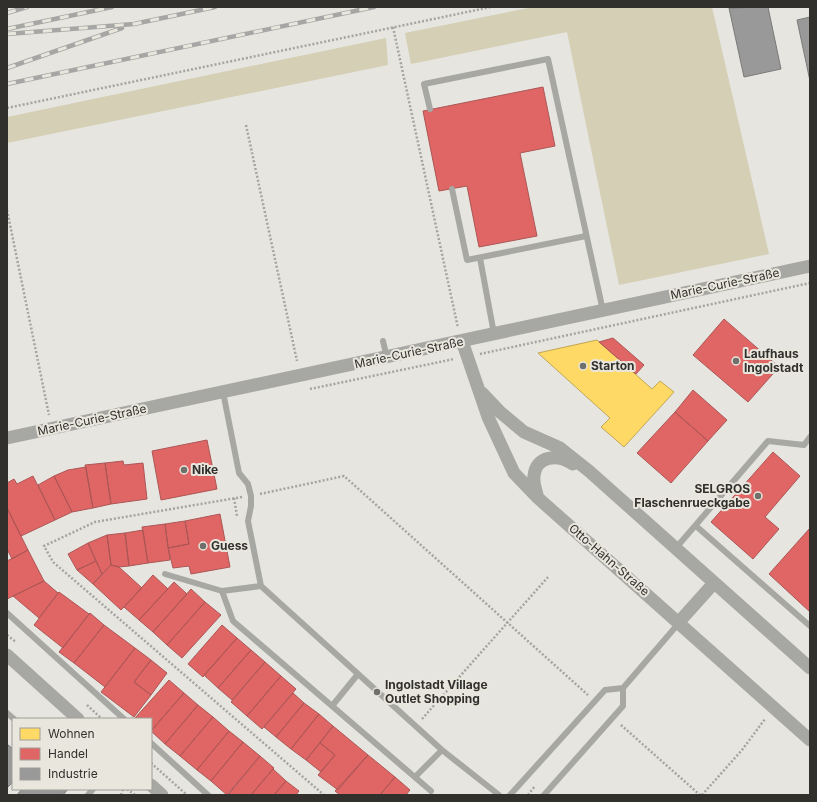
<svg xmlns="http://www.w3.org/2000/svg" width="817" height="802" font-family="Inter,sans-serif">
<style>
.green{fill:#d4cfb5}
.homes{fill:#ffd966;stroke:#c1a655}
.shops{fill:#e06666;stroke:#ac5655}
.industry{fill:#999;stroke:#7a7a79}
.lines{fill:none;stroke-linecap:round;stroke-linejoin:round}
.path{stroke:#a5a4a2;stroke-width:2.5;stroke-dasharray:2 2;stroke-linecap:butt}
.service{stroke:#a7a7a4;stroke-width:6}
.minor{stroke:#a7a7a4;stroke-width:13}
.rail-casing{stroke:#a6a6a4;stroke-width:4.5}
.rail{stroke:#e9e7dd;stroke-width:3;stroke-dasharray:9;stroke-linecap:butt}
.poi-dot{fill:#706f6c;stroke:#e9e7dd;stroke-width:1.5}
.labels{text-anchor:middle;stroke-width:4;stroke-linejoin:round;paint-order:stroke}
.street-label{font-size:12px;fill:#31302d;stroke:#e9e7dd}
.poi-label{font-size:12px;font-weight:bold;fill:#31302d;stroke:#e9e7dd;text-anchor:start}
</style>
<rect width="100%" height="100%" fill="#e6e5e0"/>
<path class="green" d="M533,7h179l57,247 -150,31 -52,-253 -156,32 -6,-31z
M386,38l2,27 -381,78v-26z"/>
<path class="homes" d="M597,340l55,49 8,-8 14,11 -50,55 -23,-20 9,-9 -72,-65z"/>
<path class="shops" d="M543,87l12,59 -35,7 17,83 -58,11 -12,-61 -28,5 -16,-80z
M724,319l55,48 -31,35 -55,-47z
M613,338l31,27 -8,9 -37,-32z
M693,390l34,30 -19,21 -33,-29z
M675,412l33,29 -37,42 -34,-30z
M207,440l10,49 -56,11 -9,-49z
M773,452l27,24 -35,41 14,12 -26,30 -42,-37z
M123,461l1,4 19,-2 4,36 -36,5 -6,-41z
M105,463l6,41 -18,4 -8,-43z
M86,467l7,41 -21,4 -18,-36 14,-6z
M33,476l22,44 -34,16 -14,-28v-25l7,-4 3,5z
M54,476l18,36 -17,8 -17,-35z
M7,508l21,42 -16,9 -5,-10z
M220,514l10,53 -39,7 -2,-8 -16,2 -5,-20 21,-4 -4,-23z
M185,521l4,23 -21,4 -3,-24z
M165,524l5,36 -22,3 -6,-36z
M810,528v84l-41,-38z
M143,530l5,33 -19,3 -4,-33z
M125,533l4,33 -10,1 -8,-2 -4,-30z
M107,535l4,30 -9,9 -14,-31z
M88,543l8,18 -19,9 -9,-16z
M28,550l16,31 -37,18v-38z
M96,561l6,13 -9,10 -16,-14z
M111,565l8,2 23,21 -21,22 -28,-26z
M153,575l15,14 -29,31 -15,-13z
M44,581l14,12 -19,25 -26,-22z
M174,582l13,12 -34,38 -14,-12z
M191,589l14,13 -38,43 -14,-13z
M59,592l30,22 -26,34 -29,-23z
M205,602l16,13 -39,43 -15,-13z
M90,613l14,12 -30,38 -15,-11z
M104,625l31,23 -30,39 -31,-24z
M222,625l15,13 -34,39 -15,-13z
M237,638l14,12 -33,38 -14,-13z
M135,648l16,12 -17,22 17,13 -17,22 -33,-25z
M251,650l14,12 -33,38 -14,-12z
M151,660l16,13 -16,22 -17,-13z
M265,662l16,14 -34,40 -16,-14z
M281,676l15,13 -34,40 -15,-13z
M169,680l15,13 -33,38v-12l-16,-1z
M184,693l14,12 -33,39 -14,-13z
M293,693l11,10 -28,34 -12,-10z
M304,703l15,11 -28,35 -15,-12z
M198,705l15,12 -33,39 -15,-12z
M319,714l14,12 -27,34 -15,-11z
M213,717l16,14 -32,39 -17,-14z
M333,726l35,29 -30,35 -20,-15 17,-20 -15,-12z
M229,731l14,11 -32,39 -14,-11z
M243,742l17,14 -33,39 -16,-14z
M320,743l15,12 -14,17 -15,-12z
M368,755l27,22 -15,18h-40l-5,-4z
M260,756l14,12 -1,1 -22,26h-23z
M273,769l13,12 -12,14h-23z
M395,777l15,13 -4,5h-26z
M286,781l13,10 -3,4h-22z"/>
<path class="industry" d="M768,7l13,62 -37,8 -15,-69z
M810,17v64l-13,-61z
M7,744l6,5v33l-6,6z
M22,789h46l-5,6h-46z"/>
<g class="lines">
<path class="path" d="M393,27l65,301
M7,108l484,-101
M246,125l51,236
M7,210l42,205
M480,354l330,-71
M310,389l144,-30
M260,494l84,-18 244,219
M242,497l-147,25 -51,24 9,16 271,233
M234,498l3,18
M7,635l9,7
M87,705l15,14
M422,719l126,-142
M621,725l79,70
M151,763l36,32
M127,789l8,6
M121,795l2,-6
M528,795l7,-9
M702,795l40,-45 23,-31"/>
<path class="service" d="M430,109l-6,-25 124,-25 55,252
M452,189l15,71 119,-24
M480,258l14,76
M383,341l4,17
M223,392l16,81 9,11 3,12v10l-3,15 13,65 181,164 57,45
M696,526l114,100
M675,549l93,-108 36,4 6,-8
M165,574l57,17 11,30 198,170
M222,591l39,-5
M7,613l117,106
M332,706l26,-32
M7,713l7,6
M151,743l57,52
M415,777l27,-27
M88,795l5,-6
M510,795l95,-105 18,-2
M544,795l79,-89v-18l56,-65"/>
<path class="minor" d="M462,341l26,76 26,56 24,25 272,242
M482,393l18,19 24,20 36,16 29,23 221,197
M7,438l803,-172
M538,498c-2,-7 -5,-15 -4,-22 2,-21 24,-22 39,-12
M679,622l35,-39
M7,655l71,64
M151,785l11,10"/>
<g class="rail-casing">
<path id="rail" d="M7,13l20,-6
M7,29l105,-22
M7,34l127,-10 81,-17
M7,68l115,-40
M7,84l367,-77"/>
</g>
<use href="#rail" class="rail"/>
</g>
<g class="poi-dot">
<circle cx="736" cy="361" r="4"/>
<circle cx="583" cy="366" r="4"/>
<circle cx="184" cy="470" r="4"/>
<circle cx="758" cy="496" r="4"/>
<circle cx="203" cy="546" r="4"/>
<circle cx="377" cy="692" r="4"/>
</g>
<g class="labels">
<g class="street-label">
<text transform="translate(725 284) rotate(-12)" y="4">Marie-Curie-Straße</text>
<text transform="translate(409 353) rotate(-12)" y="4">Marie-Curie-Straße</text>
<text transform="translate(92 420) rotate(-12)" y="4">Marie-Curie-Straße</text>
<text transform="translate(609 560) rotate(41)" y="4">Otto-Hahn-Straße</text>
</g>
<g class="poi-label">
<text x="744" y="358">Laufhaus<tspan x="744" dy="14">Ingolstadt</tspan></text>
<text x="591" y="370">Starton</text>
<text x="192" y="474">Nike</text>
<text x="750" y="493" text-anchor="end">SELGROS<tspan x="750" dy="14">Flaschenrueckgabe</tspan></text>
<text x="211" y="550">Guess</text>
<text x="385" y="689">Ingolstadt Village<tspan x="385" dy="14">Outlet Shopping</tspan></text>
</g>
</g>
<rect width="817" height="802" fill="none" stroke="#31302d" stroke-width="16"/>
<rect x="12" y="718" width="140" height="72" fill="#e9e7dd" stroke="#9f9e97"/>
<rect x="20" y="728" width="20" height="12" fill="#ffd966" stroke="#9f9e97"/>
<text x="48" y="738" font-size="12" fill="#31302d">Wohnen</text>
<rect x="20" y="748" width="20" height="12" fill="#e06666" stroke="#9f9e97"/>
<text x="48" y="758" font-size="12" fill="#31302d">Handel</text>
<rect x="20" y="768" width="20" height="12" fill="#999999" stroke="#9f9e97"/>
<text x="48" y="778" font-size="12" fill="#31302d">Industrie</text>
</svg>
